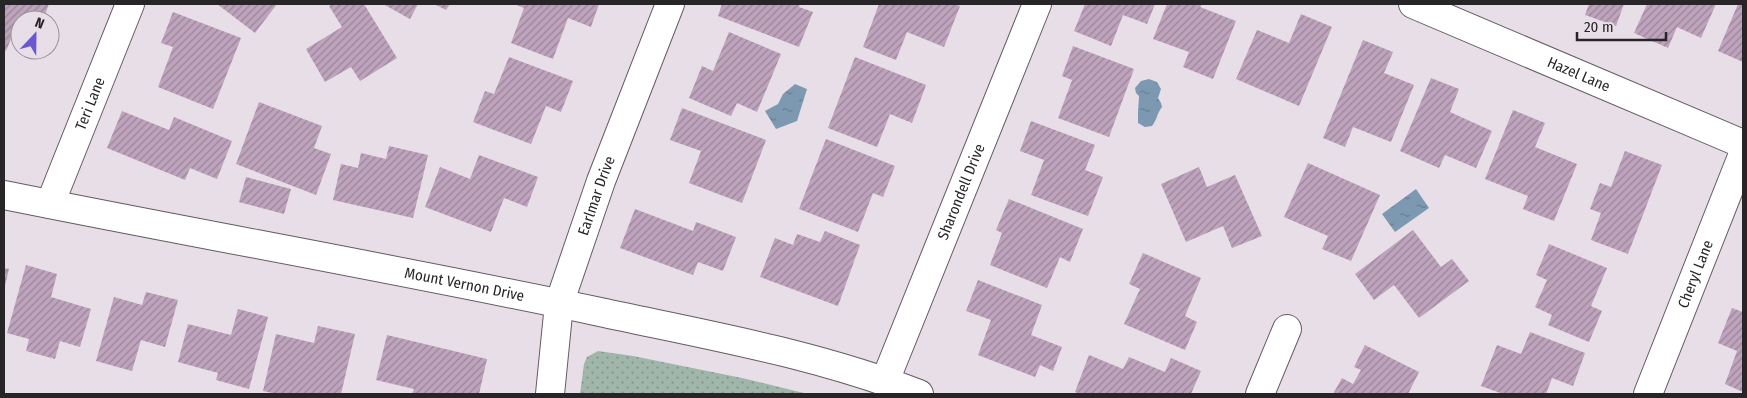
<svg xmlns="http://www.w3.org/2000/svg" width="1747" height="398" font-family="'Fira Sans Condensed',sans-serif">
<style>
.grass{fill:url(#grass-dots)}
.water{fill:url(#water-ripples)}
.building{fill:url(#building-hatch)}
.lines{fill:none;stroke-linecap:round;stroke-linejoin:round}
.minor-casing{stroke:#645b63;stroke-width:30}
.minor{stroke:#fff;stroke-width:28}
.labels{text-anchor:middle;stroke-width:5;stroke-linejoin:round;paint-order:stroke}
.street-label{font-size:15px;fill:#282528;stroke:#e8dee7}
</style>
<defs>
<pattern id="grass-dots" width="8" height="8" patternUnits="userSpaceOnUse" patternTransform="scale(1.25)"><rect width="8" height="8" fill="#a1b6aa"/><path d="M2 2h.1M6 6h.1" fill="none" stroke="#83948a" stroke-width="1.8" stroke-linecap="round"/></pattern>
<pattern id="water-ripples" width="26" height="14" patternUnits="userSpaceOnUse" patternTransform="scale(1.25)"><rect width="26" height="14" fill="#7d99b1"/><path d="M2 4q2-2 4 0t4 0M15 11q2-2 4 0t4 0" fill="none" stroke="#667d90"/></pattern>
<pattern id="building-hatch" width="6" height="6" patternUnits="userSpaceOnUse" patternTransform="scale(1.25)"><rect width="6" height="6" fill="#bea3bc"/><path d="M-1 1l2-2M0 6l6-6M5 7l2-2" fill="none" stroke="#9a8599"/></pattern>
</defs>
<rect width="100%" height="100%" fill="#e8dee7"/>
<path class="grass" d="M598,351l35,5 109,22 66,16h-228l4,-30 3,-7z"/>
<path class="water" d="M1149,79l8,3 4,7 -3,9 3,5 1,4c-5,6 -5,13 -10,19l-7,1 -7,-4v-11l1,-16 -3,-3 -1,-5 6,-7z
M795,84l12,5 -10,32 -21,8 -11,-18 13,-7 5,-10z
M1416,189l13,19 -34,24 -13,-18z"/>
<path class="building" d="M4,4h45l-6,16h-23v2h-2l-12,29 -2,-1z
M217,4h60l-22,29z
M333,4h31l33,54 -37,23 -9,-14 -26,15 -19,-33 36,-22 -13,-21z
M383,4h35l-8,15z
M434,4h16l-4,6z
M514,4h85l-8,23 -23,-9 -15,41 -42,-16 13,-35z
M722,4h78l-1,3 14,5 -14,35 -81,-31z
M879,4h76l5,2 -16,41 -37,-15 -11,28 -33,-13z
M1085,4h70l-8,20 -24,-9 -12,31 -37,-15z
M1167,4h35l-2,3 36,14 -23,58 -30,-12 6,-15 -36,-13z
M1589,4h35l-8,22 -31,-11z
M1647,4h69l-15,34 -24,-11 -9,21 -34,-15z
M1738,4h5v58l-25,-11z
M173,12l68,26 -28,71 -55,-22 15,-40 -12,-4z
M1301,14l31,13 -33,79 -63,-27 21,-49 32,13z
M729,32l52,22 -24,58 -20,-9 -6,13 -42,-18 13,-32 11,5z
M1363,40l30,12 -9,21 30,12 -23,57 -38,-15 -8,20 -22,-9z
M1073,46l61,23 -25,68 -51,-19 14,-38 -10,-4z
M509,57l64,24 -12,31 -15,-6 -15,38 -58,-22 12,-31 9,3z
M855,57l71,28 -14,38 -22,-9 -13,33 -49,-19z
M1431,78l28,11 -9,23 42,19 -16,37 -31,-13 -6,13 -39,-17z
M259,102l63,24 -8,22 17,6 -15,41 -80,-31z
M682,108l84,32 -24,63 -53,-20 12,-32 -31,-11z
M1513,110l32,13 -10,24 42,17 -23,57 -31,-12 5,-13 -43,-17z
M122,111l47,19 5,-13 58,24 -15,38 -27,-11 -5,12 -78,-32z
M1031,121l64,24 -10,25 18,7 -15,39 -57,-21 13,-35 -24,-9z
M826,139l69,27 -12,31 -10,-4 -15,39 -59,-23z
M389,146l39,9 -15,63 -80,-18 8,-36 17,4 3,-15 25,6z
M1625,151l37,14 -34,89 -37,-14 10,-27 -11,-4 10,-26 11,4z
M479,155l59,22 -11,30 -23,-9 -13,34 -66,-25 15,-40 30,12z
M1308,163l72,32 -29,66 -29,-12 6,-13 -44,-19z
M1199,167l8,20 28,-12 27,61 -30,12 -9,-22 -37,16 -25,-58z
M246,177l45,12 -7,25 -45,-12z
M1009,199l74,30 -13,33 -10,-5 -13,31 -57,-23 12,-32 -6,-3z
M635,209l58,22 3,-9 40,15 -13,34 -25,-9 -5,13 -73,-27z
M1413,230l28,37 11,-8 17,22 -50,37 -25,-33 -20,15 -19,-26z
M825,231l35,14 -22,61 -78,-29 15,-39 18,7 4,-11 23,8z
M1549,244l58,24 -16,38 11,5 -13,31 -41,-17 4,-10 -17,-8 12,-27 -11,-5z
M1143,253l58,25 -16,38 12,6 -12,28 -61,-26 16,-35 -11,-5z
M26,265l31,9 -6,23 40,12 -11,38 -20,-6 -5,18 -29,-8 3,-12 -22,-6z
M4,268l5,1 -5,21z
M978,280l64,25 -11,30 31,12 -9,24 -13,-6 -5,12 -57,-22 13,-35 -25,-9z
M146,292l32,8 -13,47 -24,-7 -9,31 -36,-10 18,-64 28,8z
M1732,308l11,4v80l-18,-8 12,-33 -19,-8z
M238,309l30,8 -19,72 -33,-9 2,-7 -40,-11 10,-38 43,11z
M318,326l37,8 -14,60 -42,-1v1h-22l-14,-3 13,-57 38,9z
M1530,332l55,21 -12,33 -21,-8 -6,16h-43l-22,-8 16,-41 24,9z
M387,335l100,24 -8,35h-67l2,-5 -38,-9z
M1365,345l54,27 -11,22h-75l9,-16 11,6 8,-14 -7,-3z
M1089,355l34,14 6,-12 36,15 6,-14 30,13 -10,23h-110l-6,-2z"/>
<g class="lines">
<g class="minor-casing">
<g id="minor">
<path id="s1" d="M1413,4l330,140"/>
<path id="s2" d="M4,195c198,40 398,75 596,117 107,23 217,42 319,82"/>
<path id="s3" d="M50,204l80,-200"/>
<path id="s4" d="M885,381l152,-377"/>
<path id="s5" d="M550,394l9,-90 42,-123 69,-177"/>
<path d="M1260,394l27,-65"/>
<path id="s6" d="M1648,394l95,-240"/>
</g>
</g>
<use href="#minor" class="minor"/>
</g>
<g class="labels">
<g class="street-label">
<text dy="5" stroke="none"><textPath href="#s1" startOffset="180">Hazel Lane</textPath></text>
<text dy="5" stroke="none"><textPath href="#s3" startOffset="108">Teri Lane</textPath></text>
<text dy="5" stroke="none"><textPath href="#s4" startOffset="204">Sharondell Drive</textPath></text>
<text dy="5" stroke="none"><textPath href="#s5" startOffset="205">Earlmar Drive</textPath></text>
<text dy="5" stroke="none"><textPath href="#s6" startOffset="129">Cheryl Lane</textPath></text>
<text dy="5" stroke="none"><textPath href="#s2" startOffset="469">Mount Vernon Drive</textPath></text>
</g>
</g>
<rect width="1747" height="398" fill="none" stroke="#282528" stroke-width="10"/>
<g transform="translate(35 35) rotate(22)"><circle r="24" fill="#e8dee7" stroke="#9b949b"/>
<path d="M0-4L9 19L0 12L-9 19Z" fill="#6859d3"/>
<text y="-8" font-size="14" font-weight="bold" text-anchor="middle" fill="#282528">N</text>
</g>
<path d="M1577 32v8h89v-8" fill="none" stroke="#282528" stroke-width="2.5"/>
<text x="1584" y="32" font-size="15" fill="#282528" stroke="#e8dee7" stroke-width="4" paint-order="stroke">20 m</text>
</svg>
